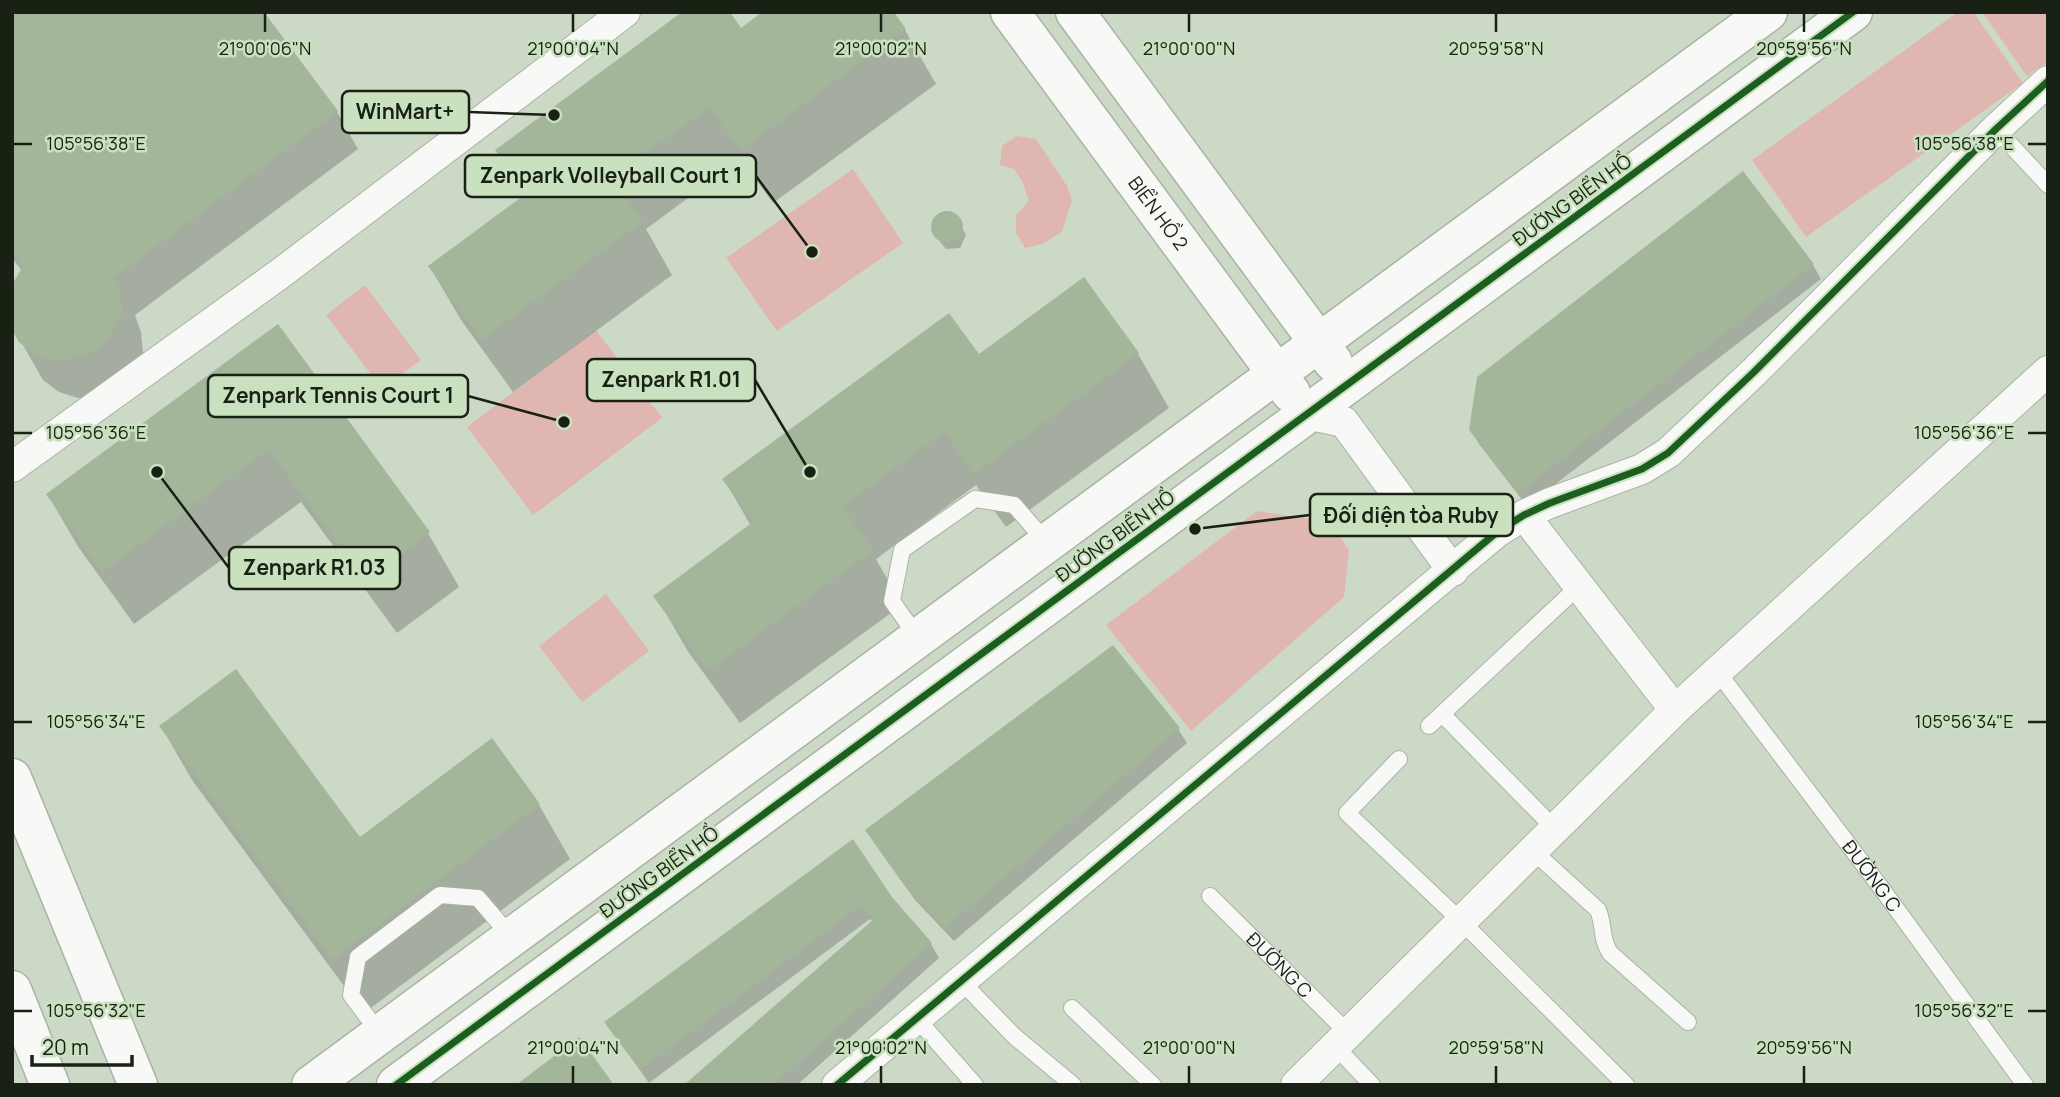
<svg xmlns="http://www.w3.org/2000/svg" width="2060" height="1097" font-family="Manrope,sans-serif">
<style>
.green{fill:#e0b6b0}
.shadow{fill:#0003}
.building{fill:#a4b69a}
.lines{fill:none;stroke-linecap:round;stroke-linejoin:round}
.service-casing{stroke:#a9b3a4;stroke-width:18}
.minor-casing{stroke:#a9b3a4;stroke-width:32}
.tertiary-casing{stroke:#a9b3a4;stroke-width:41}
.primary-casing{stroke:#a9b3a4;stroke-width:41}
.service{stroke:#f8f9f7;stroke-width:16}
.minor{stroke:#f8f9f7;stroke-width:30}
.tertiary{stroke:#f8f9f7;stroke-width:38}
.primary{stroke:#f8f9f7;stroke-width:38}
.cycleway-casing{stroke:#cae1bf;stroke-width:11}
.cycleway{stroke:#1b5e20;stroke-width:7}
.ticks{fill:none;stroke:#182114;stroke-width:2.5}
.labels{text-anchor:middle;stroke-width:5;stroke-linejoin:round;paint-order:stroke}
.street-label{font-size:19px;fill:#182114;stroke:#cae1bf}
.ticks-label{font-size:18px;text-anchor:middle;fill:#182114;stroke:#cae1bf;stroke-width:5;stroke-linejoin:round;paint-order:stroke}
.leader{fill:none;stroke:#182114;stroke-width:2.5}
.callout-dot{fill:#182114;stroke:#cae1bf;stroke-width:2.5}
.callout{fill:#cae1bf;stroke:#182114;stroke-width:2.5}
.callout-label{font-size:21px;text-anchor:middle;font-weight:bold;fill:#182114}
</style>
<rect width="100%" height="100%" fill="#cdd9c7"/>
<path class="green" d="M1958,12h15l50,71 -217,154 -54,-77z
M1982,12h66v49l-21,15z
M1017,136l19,3 31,47 5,14 -10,32 -20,12 -17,4 -9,-15v-18l13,-14 -6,-18 -9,-14 -14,-4 2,-19z
M853,169l50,74 -126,88 -51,-73z
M365,285l56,75 -39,29 -56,-74z
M596,330l66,88 -129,97 -66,-88z
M1257,511l72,11 20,28 -5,47 -153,134 -85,-106z
M606,594l43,57 -67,51 -43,-56z"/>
<path class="shadow" d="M12,12l325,100 21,37 -223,166 6,17 2,21 -11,20 -41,24 -13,1 -19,-6 -16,-12 -31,-54 10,-55 -10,-13z
M741,30h164l31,54 -163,119 -32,-44 -95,70 26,46 -159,117 -52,-72 -31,-53 95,-70 -27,-47z
M946,212l9,3 11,20 -6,13 -14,1 -12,-15 -1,-9 5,-9z
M1813,265l8,14 -294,227 -48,-62 -8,-15z
M1084,279l54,75 31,54 -163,119 -30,-42 -100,74 26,46 -162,118 -53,-73 -31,-54 95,-70 -27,-47 254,-123z
M277,326l151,207 31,54 -62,46 -96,-131 -167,122 -55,-76 -31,-53z
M161,726l198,113 132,-98 48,64 31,54 -206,154 -172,-233z
M1178,729l9,14 -233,198 -39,-41 -39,-55z
M852,841l38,58 41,45 8,14 -142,127h-111l188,-163 -4,-3 -221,164 -43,-61z"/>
<path class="building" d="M12,12h252l74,99 -223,166 5,15 2,22 -11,21 -16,17 -26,7 -14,2 -19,-6 -17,-13 -7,-12v-45l11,-19 -11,-14z
M682,12h48l11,16 21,-16h132l12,17 -165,121 -32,-43 -97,71 31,43 -162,119 -53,-74 99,-73 -32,-43z
M1743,171l71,93 -296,229 -49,-63 8,-53z
M931 227a16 16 0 1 1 32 0a16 16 0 1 1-32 0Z
M1084,277l55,76 -165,121 -30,-42 -102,75 31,43 -165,121 -55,-75 100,-74 -31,-43 227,-166 30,41z
M278,324l152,208 -65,49 -96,-132 -167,123 -56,-78z
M1113,645l67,83 -235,200 -41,-43 -39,-55z
M236,669l124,168 132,-99 48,66 -208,156 -173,-234z
M853,839l39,58 40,46 -159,142h-89l190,-166 -13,-14 -221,165 -36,-48z
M579,1037l33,45 -4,3h-92z"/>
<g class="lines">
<g class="service-casing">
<g id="service">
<path d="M1996,129l52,56"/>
<path d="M918,638l-26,-37 10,-51 73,-51 39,6 33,38"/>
<path id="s1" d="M1717,671l162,214 146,200"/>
<path d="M1442,714l113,115"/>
<path d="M1429,726l150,-140"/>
<path d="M1399,759l-52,54 114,108 165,164"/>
<path d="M1533,851l65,59c7,17 2,27 12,43l78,69"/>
<path id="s2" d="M1210,896l138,137"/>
<path d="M961,981l53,55 59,49"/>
<path d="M1072,1008l81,77"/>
<path d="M917,1019l58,66"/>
<path d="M380,1034l-29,-39 7,-38 82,-62 38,3 34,40"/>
<path d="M1335,1046l37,39"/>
</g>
</g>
<g class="minor-casing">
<path id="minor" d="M1307,414l37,8 109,149
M12,467l269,-194 344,-261
M1524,515l151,195
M837,1085l660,-553 27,-17 26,-12 92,-34 26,-16 86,-81 242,-243 52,-48
M1296,1085l379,-375 373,-339"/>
</g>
<g class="tertiary-casing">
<g id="tertiary">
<path id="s3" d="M1010,12l281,381"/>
<path d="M1075,12l258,350"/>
<path d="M311,1085l1457,-1073"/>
<path d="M396,1085l1457,-1073"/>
</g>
</g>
<g class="primary-casing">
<path id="primary" d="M12,778l126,307
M12,990l38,95"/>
</g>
<use href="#service" class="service"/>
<use href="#minor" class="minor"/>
<use href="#tertiary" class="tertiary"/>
<use href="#primary" class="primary"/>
<g class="cycleway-casing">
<path id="cycleway" d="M396,1085l1457,-1073
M837,1085l660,-553 27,-17 26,-12 92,-34 26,-16 86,-81 242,-243 52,-48"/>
</g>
<use href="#cycleway" class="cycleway"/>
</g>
<path class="ticks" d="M265,14v18M573,14v18M881,14v18M1189,14v18M1496,14v18M1804,14v18M14,144h18M2028,144h18M14,433h18M2028,433h18M14,722h18M2028,722h18M14,1011h18M2028,1011h18M573,1066v17M881,1066v17M1189,1066v17M1496,1066v17M1804,1066v17"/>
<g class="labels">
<g class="street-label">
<text transform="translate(1572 200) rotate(-36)" y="7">ĐƯỜNG BIỂN HỒ</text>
<text dy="7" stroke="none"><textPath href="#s3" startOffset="250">BIỂN HỒ 2</textPath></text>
<text transform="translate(1115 536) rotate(-36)" y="7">ĐƯỜNG BIỂN HỒ</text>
<text transform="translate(659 872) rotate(-36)" y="7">ĐƯỜNG BIỂN HỒ</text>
<text dy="7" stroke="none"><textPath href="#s1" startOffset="257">ĐƯỜNG C</textPath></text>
<text dy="7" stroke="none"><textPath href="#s2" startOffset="98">ĐƯỜNG C</textPath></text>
</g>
</g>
<g class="ticks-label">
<text x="265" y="55">21°00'06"N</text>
<text x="573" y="55">21°00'04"N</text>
<text x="881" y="55">21°00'02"N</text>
<text x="1189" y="55">21°00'00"N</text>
<text x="1496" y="55">20°59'58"N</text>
<text x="1804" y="55">20°59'56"N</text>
<text x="1964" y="150">105°56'38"E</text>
<text x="96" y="150">105°56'38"E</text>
<text x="1964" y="439">105°56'36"E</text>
<text x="96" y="439">105°56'36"E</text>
<text x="1964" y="728">105°56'34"E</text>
<text x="96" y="728">105°56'34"E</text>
<text x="1964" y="1017">105°56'32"E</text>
<text x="96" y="1017">105°56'32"E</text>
<text x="573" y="1054">21°00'04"N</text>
<text x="881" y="1054">21°00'02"N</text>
<text x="1189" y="1054">21°00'00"N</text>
<text x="1496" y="1054">20°59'58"N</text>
<text x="1804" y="1054">20°59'56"N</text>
</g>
<path class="leader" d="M554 115L469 112M812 252L756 176M810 472L755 380M564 422L468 396M1195 529L1310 515M157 472L229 568"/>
<g class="callout-dot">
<circle cx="554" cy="115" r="7"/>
<circle cx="812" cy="252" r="7"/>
<circle cx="810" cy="472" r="7"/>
<circle cx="564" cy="422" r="7"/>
<circle cx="1195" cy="529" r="7"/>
<circle cx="157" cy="472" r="7"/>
</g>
<g class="callout">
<rect x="342" y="91" width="127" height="42" rx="7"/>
<rect x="465" y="155" width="291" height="42" rx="7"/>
<rect x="587" y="359" width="168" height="42" rx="7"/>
<rect x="208" y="375" width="260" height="42" rx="7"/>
<rect x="1310" y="494" width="203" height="42" rx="7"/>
<rect x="229" y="547" width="171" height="42" rx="7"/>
</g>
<g class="callout-label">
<text x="405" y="119">WinMart+</text>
<text x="611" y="183">Zenpark Volleyball Court 1</text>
<text x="671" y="387">Zenpark R1.01</text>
<text x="338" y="403">Zenpark Tennis Court 1</text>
<text x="1411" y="523">Đối diện tòa Ruby</text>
<text x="314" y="575">Zenpark R1.03</text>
</g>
<rect width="2060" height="1097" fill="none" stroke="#182114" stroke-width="28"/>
<path d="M32 1055v10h100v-10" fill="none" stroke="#182114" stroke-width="3.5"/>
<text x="42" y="1055" font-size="21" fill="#182114" stroke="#cae1bf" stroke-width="5" paint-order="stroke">20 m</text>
</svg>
